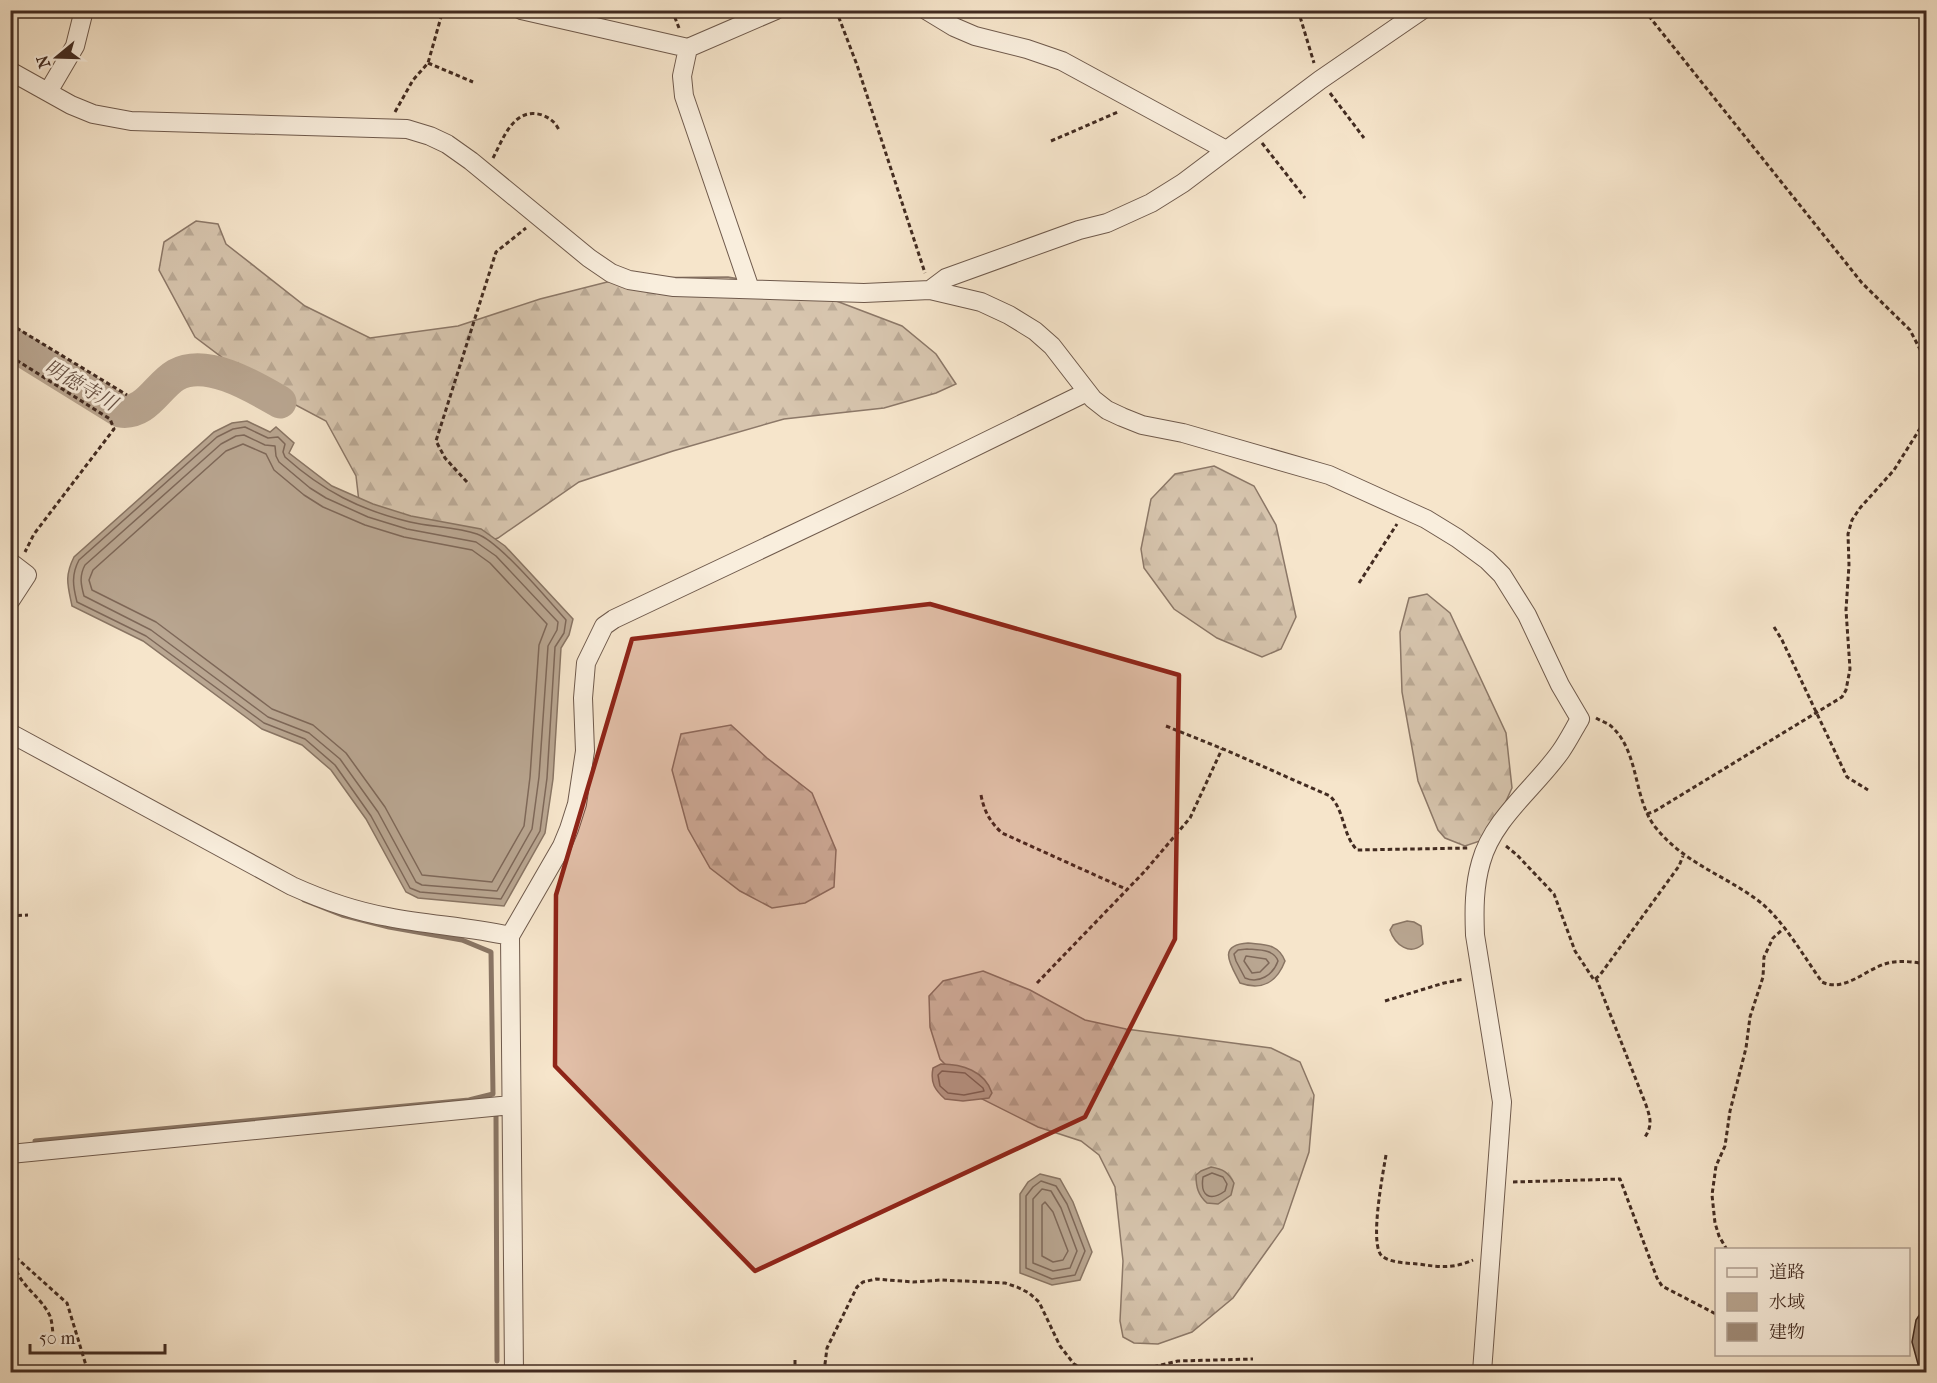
<svg xmlns="http://www.w3.org/2000/svg" width="1937" height="1383" font-family="'IM FELL French Canon','Noto Serif JP',serif">
<style>
.forest{fill:url(#forest-firs);stroke:#8c7868;stroke-width:1.5}
.water{fill:#b9a691;stroke:#897564;stroke-width:1.5}
.lines{fill:none;stroke-linecap:round;stroke-linejoin:round}
.shore{stroke:#7e6859;stroke-width:1.5}
.stream{stroke:#897564;stroke-width:5}
.river{stroke:#b9a691;stroke-width:33}
.minor-casing{stroke:#6f5a4c;stroke-width:20}
.path{stroke:#422b21;stroke-width:3;stroke-dasharray:4.5 3;stroke-linecap:butt}
.minor{stroke:#f9eedd;stroke-width:18}
.wall{fill:#8a7868;stroke:#422b21;stroke-width:1.5}
.building{fill:#a08c79;stroke:#422b21;stroke-width:1.5}
.marked{fill:#8f2418;fill-opacity:0.2;stroke:#8f2418;stroke-width:4.5;stroke-linejoin:round}
.labels{text-anchor:middle;stroke-width:6;stroke-linejoin:round;paint-order:stroke}
.water-label{font-size:20px;font-style:italic;fill:#665043;stroke:#f9eedd}
</style>
<defs>
<pattern id="forest-firs" width="22" height="20" patternUnits="userSpaceOnUse" patternTransform="scale(1.5)"><rect width="22" height="20" fill="#d7c5ae"/><path d="M5 1l3.5 6h-7zM16 11l3.5 6h-7z" fill="#baa995"/></pattern>
</defs>
<rect width="100%" height="100%" fill="#f6e5cb"/>
<filter id="stains"><feTurbulence type="fractalNoise" baseFrequency=".00333" numOctaves="4"/><feColorMatrix values="0 0 0 0 .2 0 0 0 0 .09 0 0 0 0 .02 0 0 0 .5 -.17"/></filter>
<radialGradient id="worn" r=".72"><stop offset=".6" stop-color="#630" stop-opacity="0"/><stop offset="1" stop-color="#630" stop-opacity=".3"/></radialGradient>
<path class="forest" d="M196,221l22,3 8,20 79,62 65,32 88,-12 82,-27 83,-21 105,-1 82,14 92,35 34,28 20,30 -20,9 -52,15 -100,11 -111,32 -94,31 -81,56 -64,23 -70,-16 -8,-69 -30,-55 -66,-35 -65,-49 -36,-67 5,-28z
M1214,466l40,20 22,39 20,92 -15,32 -19,8 -45,-19 -43,-29 -30,-41 -3,-19 10,-50 24,-25z
M1427,594l23,19 56,120 6,55 -23,50 -24,8 -20,-8 -7,-8 -20,-49 -16,-89 -2,-60 9,-34z
M731,725l36,33 45,35 24,57 -2,37 -29,16 -33,5 -32,-17 -30,-23 -22,-39 -16,-59 9,-36z
M983,971l47,19 55,30 41,9 145,19 29,14 14,33 -5,57 -26,76 -50,70 -41,34 -34,12 -24,-1 -11,-6 -3,-16 3,-60 -8,-74 -16,-32 -18,-14 -43,-14 -62,-31 -36,-37 -10,-32 -1,-31 14,-15z"/>
<path class="water" d="M247,421l23,11 6,-5 18,16 -5,10 43,33 41,18 38,12 70,13 24,17 68,73 -4,16 -8,13 -8,131 -8,54 -41,73 -86,-8 -12,-6 -40,-73 -35,-49 -29,-25 -40,-16 -119,-88 -71,-35c-4,-20 -8,-29 2,-49l140,-125 18,-9z
M1407,921l7,1 7,4 2,18c-13,12 -28,1 -33,-14l3,-5z
M1248,943c16,2 30,0 37,18 -8,21 -23,30 -45,22 -9,-18 -24,-38 8,-40z
M941,1064c21,0 44,7 51,29l-3,5 -26,3 -18,-2c-10,-9 -15,-16 -12,-31z
M1211,1167c12,2 17,5 23,16l-3,12 -13,9 -11,-1c-9,-8 -11,-16 -11,-28l5,-4z
M1040,1174l20,5 13,23 19,50 -12,28 -28,5 -32,-12v-79l8,-12z"/>
<g class="lines">
<path class="shore" d="M245,427l23,11 10,-1 7,7 -2,8 2,5c38,34 75,53 125,65 21,5 46,5 67,12 22,7 72,67 89,86l-2,13 -9,14 -8,131 -7,53 -39,68 -81,-7 -10,-4 -39,-72 -36,-51 -30,-26 -41,-16 -118,-87 -69,-34c-4,-16 -6,-27 2,-42l138,-123 16,-8z
M244,435l21,10 10,1 1,10 3,6 31,26 16,10 42,19 39,12 69,13 20,14 62,66 -1,8 -9,16 -9,131 -7,52 -35,62 -75,-6 -6,-3 -38,-70 -38,-53 -31,-26 -41,-16 -117,-87 -67,-34c-3,-11 -5,-20 1,-31l136,-121 15,-8z
M243,444l23,10 8,16 30,25 19,12 42,18 39,12 68,13 18,13 57,61 -8,21 -9,132 -6,49 -32,56 -70,-7 -37,-68 -39,-54 -33,-28 -41,-16 -116,-87 -64,-32 -3,-10 4,-10 133,-119z
M1247,949c11,1 27,0 31,12 -5,14 -19,23 -33,17l-9,-17 -2,-7 4,-4z
M1246,956l20,3 3,4 -9,9 -8,1 -8,-12z
M942,1071l23,2 18,15 1,3 -20,4 -16,-2 -8,-7 -2,-11z
M1212,1173l11,4 4,7 -2,7c-15,11 -25,5 -22,-14z
M1041,1181l15,5 11,18 18,47 -10,24 -23,4 -26,-11v-72l7,-9z
M1042,1189l9,2 10,17 16,43 -7,17 -17,3 -20,-8v-64z
M1045,1202l8,10 15,39 -5,9 -10,2 -11,-6v-51z"/>
<path class="stream" d="M496,1116l1,245
M35,1141l434,-41 24,-6 -2,-142 -29,-12 -73,-13 -47,-12 -38,-15"/>
<path class="river" d="M10,343l110,68c26,4 37,-25 56,-36 31,-17 78,12 104,27"/>
<g class="minor-casing">
<path id="minor" d="M521,10l167,38 88,-38
M926,10l28,17 21,9 52,13 35,12 164,89
M688,48l-6,28 2,20 66,193
M10,71l61,34 22,9 38,7 276,8 23,7 17,8 24,17 118,97 22,15 18,7 45,7 190,6 66,-3 51,12 28,13 26,16 17,15 41,53 14,11 15,7 20,8 41,8 146,42 97,44 31,19 30,22 15,15 25,40 33,70 20,34c-6,10 -12,22 -19,32 -25,36 -68,67 -80,111 -7,24 -7,48 -6,73l27,167 -20,270
M48,92l27,-46 9,-36
M930,290l16,-12 133,-48 28,-7 44,-20 32,-20 137,-103 102,-70
M10,562l17,13 -17,26
M10,733l282,153c31,14 62,25 96,31 40,8 82,10 122,19
M10,1154l501,-49
M514,1372l-4,-436 52,-90 7,-17 8,-25 8,-53 -2,-53 3,-35 18,-37 10,-7 285,-135 188,-92"/>
</g>
<path class="path" d="M672,10l7,18
M836,10l21,55 68,208
M1298,10l16,53
M1644,10l218,273 48,47 16,31
M428,63l45,19
M1330,93l34,45
M395,112l18,-32 15,-17 15,-53
M1051,141l67,-29
M1262,143l43,55
M493,158c10,-19 21,-52 49,-43 8,3 13,7 17,15
M10,324l117,71
M10,356l100,63 4,10 -80,105 -9,18
M467,482l-22,-24 -9,-17 60,-189 30,-24
M1359,583l38,-59
M1774,627l8,13 65,137 21,13
M1596,718c5,3 12,5 16,9 28,26 21,73 44,101 29,36 69,47 104,74 24,19 44,55 62,80 23,11 43,-13 66,-19 12,-3 26,-1 38,1
M1166,726l62,25 102,45c15,15 12,38 27,54l111,-2
M981,795c3,16 9,27 21,38l124,56
M1647,814l8,-3 187,-114 4,-7 4,-21 -4,-59 3,-45 -1,-31 4,-14 8,-12 34,-38 32,-51
M1506,846l11,9 37,39 21,57 19,29 6,-5 79,-109 4,-10
M10,916l18,-1
M1596,978l50,127c4,12 7,20 -1,32
M1037,983l108,-112 45,-53 32,-69
M1385,1001l59,-18 20,-4
M1386,1155c-3,18 -17,90 -4,101 9,7 25,7 36,8 21,3 35,5 55,-4
M1513,1182l107,-3 37,99 5,8 54,28
M1727,1250l-8,-14 -4,-13 -3,-28 4,-29 9,-20 5,-35 16,-63 4,-31 13,-40 1,-20 9,-19 10,-9
M1734,1250h2
M10,1252l57,51 21,69
M15,1256c-4,24 24,38 34,58 3,5 3,13 4,19
M242,1372h51
M795,1372v-13
M824,1372l3,-24 30,-61 6,-5 13,-3 37,3 28,-2 64,3 12,4 12,6 10,9 21,44 14,18 9,5h61l34,-8 75,-2"/>
<use href="#minor" class="minor"/>
</g>
<path class="wall" d="M1918,1364l8,8h-5z"/>
<path class="building" d="M1926,1305v67l-8,-8 -6,-22 4,-22z"/>
<path class="marked" d="M930,604l249,71 -4,264 -90,178 -330,154 -200,-205 1,-171 76,-256z"/>
<g class="labels">
<g class="water-label">
<text transform="translate(81 385) rotate(30)" y="7">明徳寺川</text>
</g>
</g>
<rect width="1937" height="1383" fill="none" stroke="#f6e5cb" stroke-width="36"/>
<rect x="12" y="12" width="1913" height="1359" fill="none" stroke="#422b21" stroke-width="3"/>
<rect x="18" y="18" width="1901" height="1347" fill="none" stroke="#422b21" stroke-width="1.5"/>
<rect x="1715" y="1248" width="195" height="108" fill="#f9eedd" stroke="#b0a092" stroke-width="1.5"/>
<rect x="1727" y="1268" width="30" height="9" fill="#f9eedd" stroke="#b0a092" stroke-width="1.5"/>
<text x="1769" y="1278" font-size="18" fill="#422b21">道路</text>
<rect x="1727" y="1293" width="30" height="18" fill="#b9a691" stroke="#b0a092" stroke-width="1.5"/>
<text x="1769" y="1308" font-size="18" fill="#422b21">水域</text>
<rect x="1727" y="1323" width="30" height="18" fill="#a08c79" stroke="#b0a092" stroke-width="1.5"/>
<text x="1769" y="1338" font-size="18" fill="#422b21">建物</text>
<g transform="translate(57 57) rotate(251)" stroke="#f9eedd" stroke-width="4.5" paint-order="stroke">
<path d="M0-4.5L10 22L0 15L-10 22Z" fill="#422b21"/>
<text y="-9" font-size="16" font-weight="bold" text-anchor="middle" fill="#422b21">N</text>
</g>
<path d="M30 1344v9h135v-9" fill="none" stroke="#422b21" stroke-width="3"/>
<text x="39" y="1344" font-size="18" fill="#422b21" stroke="#f9eedd" stroke-width="4.5" paint-order="stroke">50 m</text>
<rect width="100%" height="100%" filter="url(#stains)"/>
<rect width="100%" height="100%" fill="url(#worn)"/>
</svg>
